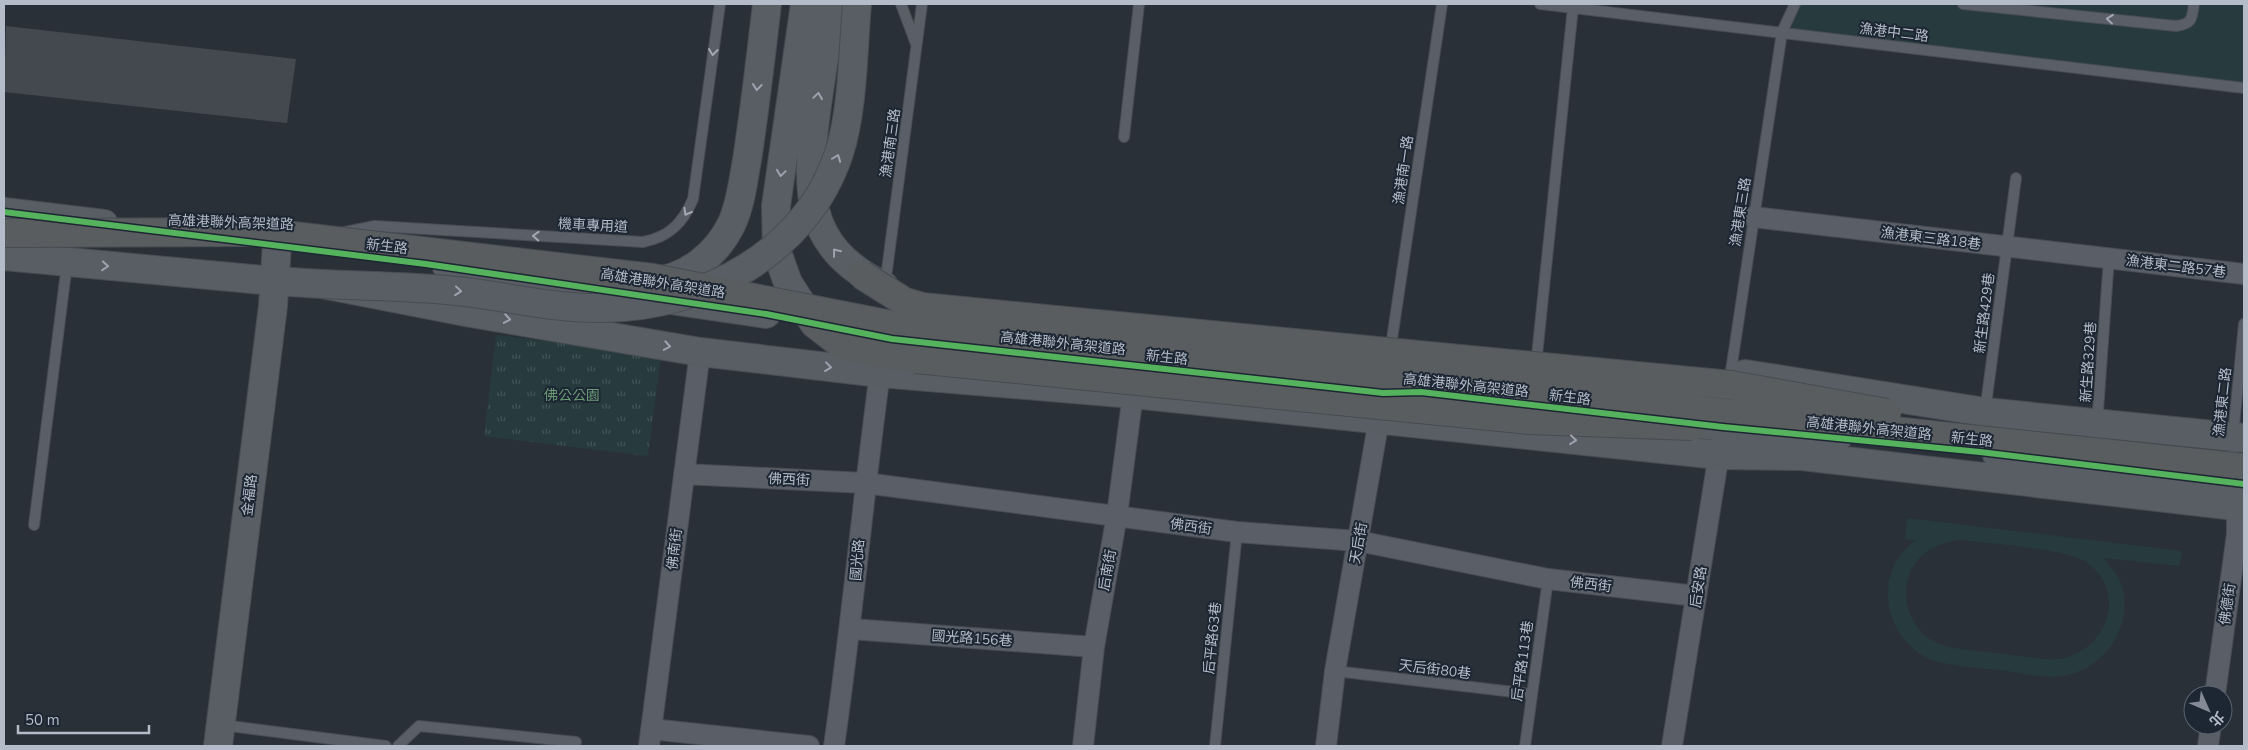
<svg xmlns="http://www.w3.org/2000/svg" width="2248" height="750" font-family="'Nunito Sans','Noto Sans TC',sans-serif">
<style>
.green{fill:#273a3e;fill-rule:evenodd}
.park{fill:url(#park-tufts)}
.building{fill:#444950}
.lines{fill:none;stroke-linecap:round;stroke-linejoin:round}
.lane-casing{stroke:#484c53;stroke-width:12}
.street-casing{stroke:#484c53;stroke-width:22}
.secondary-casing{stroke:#484c53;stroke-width:30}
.highway-casing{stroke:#474c53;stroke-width:30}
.lane{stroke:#5a5e66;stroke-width:10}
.street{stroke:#5a5e66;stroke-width:20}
.secondary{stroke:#595d64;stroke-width:28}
.highway{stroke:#5a5d60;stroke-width:28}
.secondary-bridge-casing{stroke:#484c53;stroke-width:30;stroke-linecap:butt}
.highway-bridge-casing{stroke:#474c53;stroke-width:30;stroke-linecap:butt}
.secondary-bridge{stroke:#595d64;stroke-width:28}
.highway-bridge{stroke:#5a5d60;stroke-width:28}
.cycleway-casing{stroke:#1d2633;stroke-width:9}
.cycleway{stroke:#56b35d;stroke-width:6}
.oneway{stroke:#a2a9b5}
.oneway2{stroke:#9da4b0}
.labels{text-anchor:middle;stroke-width:4;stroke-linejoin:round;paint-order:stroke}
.street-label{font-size:14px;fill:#b4bcc9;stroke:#1d2633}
.park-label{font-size:14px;fill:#6b9a76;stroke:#1d2633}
</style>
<defs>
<pattern id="park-tufts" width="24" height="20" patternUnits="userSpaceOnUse" patternTransform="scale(1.25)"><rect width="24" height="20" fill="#273a3e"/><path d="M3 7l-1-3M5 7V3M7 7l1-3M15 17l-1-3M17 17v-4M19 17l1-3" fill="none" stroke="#445559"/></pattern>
</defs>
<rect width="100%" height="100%" fill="#2a3038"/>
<path class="green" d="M1795,4h449v84l-462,-56z
M1907,518l275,33 -3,15 -75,-8c7,10 16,19 19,32 9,40 -21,80 -60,86 -18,3 -46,-4 -64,-6 -19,-2 -38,-3 -56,-7 -33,-6 -57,-40 -55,-72 2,-24 9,-36 28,-51l-11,-1zM1960,540c27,3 107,9 126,22 49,34 13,104 -43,97 -22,-3 -45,-6 -67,-8 -14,-2 -29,-3 -41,-9 -25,-12 -38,-50 -22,-75 10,-17 29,-25 47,-27z"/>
<path class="park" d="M496,335l165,19 -13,102 -164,-20z"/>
<path class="building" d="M6,26l290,33 -9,64 -283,-31z"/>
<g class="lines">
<g class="lane-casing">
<path id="lane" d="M901,4l15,40
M1540,4l704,84
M1963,4l213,22c16,-2 16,-7 18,-22
M1124,137l15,-133
M345,232l30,-6 268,16c26,-5 40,-19 50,-43l27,-195
M885,285l37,-281
M1392,339l50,-335
M1536,365l37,-358
M1729,384l53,-352 13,-28
M1985,412l31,-234
M2095,452l14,-194
M2235,465l-3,-20 12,-121
M34,525l33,-261
M1335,671l196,23
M222,725l164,21
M398,746l21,-20 157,16
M1215,746l22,-214
M1525,746l23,-167"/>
</g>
<g class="street-casing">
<path id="street" d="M1753,217l491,57
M684,474l181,9 372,49 121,9 190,38 148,17
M851,629l243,18
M2215,695l22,-161v-42
M651,729l158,17
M649,746l51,-394
M834,746c18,-124 29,-249 46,-373
M1083,746l11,-99 23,-132 16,-121
M1326,746l9,-75 46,-263
M1672,746l49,-305
M2208,746l3,-21"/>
</g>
<g class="secondary-casing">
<path id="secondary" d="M805,4l-29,202 1,46 11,31 26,40
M831,4c-4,34 -9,67 -14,101 -11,81 -16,141 67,181
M4,212l100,12
M4,256l270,25 48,3 149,29 229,39 180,21 253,21 586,61 83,1 442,51
M447,267l319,47
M652,281c34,-1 66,-28 80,-58 9,-20 11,-42 15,-63 8,-52 14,-104 20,-156
M892,339l389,43
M1745,374l240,38 259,26
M1358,390c28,3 55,1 82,4
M1669,421l168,17
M1997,455l247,29
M218,746l55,-440 4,-62"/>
</g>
<g class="highway-casing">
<path id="highway" d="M816,325l22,17 12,6 66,11"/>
</g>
<use href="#lane" class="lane"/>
<use href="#street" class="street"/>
<use href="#secondary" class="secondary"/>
<use href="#highway" class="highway"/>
<g class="secondary-bridge-casing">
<path id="secondary-bridge" d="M322,284c45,2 90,2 135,7 48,5 97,18 146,17 101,-1 203,-55 236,-155 14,-42 14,-104 18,-149"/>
</g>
<g class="highway-bridge-casing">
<path id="highway-bridge" d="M4,233l255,-1 394,46 233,46 1358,144
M862,275l43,27 17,5 809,78 156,28
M916,359l613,61 163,6"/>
</g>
<use href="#secondary-bridge" class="secondary-bridge"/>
<use href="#highway-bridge" class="highway-bridge"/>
<g class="cycleway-casing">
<path id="cycleway" d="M4,212l422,52 340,50 126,25 491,54 38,-1 302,35 257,25 264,32"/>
</g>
<use href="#cycleway" class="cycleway"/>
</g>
<defs><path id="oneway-chevron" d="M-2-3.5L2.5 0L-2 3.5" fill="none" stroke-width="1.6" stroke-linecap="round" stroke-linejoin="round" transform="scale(1.25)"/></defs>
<g class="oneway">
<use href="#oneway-chevron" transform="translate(2110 19) rotate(-174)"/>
<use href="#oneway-chevron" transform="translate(713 52) rotate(97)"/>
<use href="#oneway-chevron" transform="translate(687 212) rotate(119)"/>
<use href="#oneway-chevron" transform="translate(536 236) rotate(-177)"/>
</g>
<g class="oneway2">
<use href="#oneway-chevron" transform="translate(757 87) rotate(97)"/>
<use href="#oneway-chevron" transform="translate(818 96) rotate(-82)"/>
<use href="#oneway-chevron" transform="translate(837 158) rotate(-69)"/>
<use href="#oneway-chevron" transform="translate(781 173) rotate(98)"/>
<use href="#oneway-chevron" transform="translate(836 252) rotate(-128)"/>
<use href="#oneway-chevron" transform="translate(105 266) rotate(5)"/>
<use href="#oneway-chevron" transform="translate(458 291) rotate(6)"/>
<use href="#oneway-chevron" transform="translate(507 319) rotate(10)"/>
<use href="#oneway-chevron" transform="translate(667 346) rotate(10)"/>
<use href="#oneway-chevron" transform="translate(828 367) rotate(7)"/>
<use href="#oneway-chevron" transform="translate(1573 440) rotate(6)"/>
</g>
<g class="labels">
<g class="street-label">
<text transform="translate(1894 32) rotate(7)" y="5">漁港中二路</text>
<text transform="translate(890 143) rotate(-82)" y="5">漁港南三路</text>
<text transform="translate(1403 170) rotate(-82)" y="5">漁港南一路</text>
<text transform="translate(1740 212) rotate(-81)" y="5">漁港東三路</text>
<text transform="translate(231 222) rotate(2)" y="5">高雄港聯外高架道路</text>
<text transform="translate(593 225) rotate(3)" y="5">機車專用道</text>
<text transform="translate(1931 238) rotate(7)" y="5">漁港東三路18巷</text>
<text transform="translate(387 246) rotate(7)" y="5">新生路</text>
<text transform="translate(2176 266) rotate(7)" y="5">漁港東二路57巷</text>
<text transform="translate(663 283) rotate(9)" y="5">高雄港聯外高架道路</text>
<text transform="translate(1984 313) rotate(-83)" y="5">新生路429巷</text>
<text transform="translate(1063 343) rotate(6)" y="5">高雄港聯外高架道路</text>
<text transform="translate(1167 357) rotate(6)" y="5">新生路</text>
<text transform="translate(2088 362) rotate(-86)" y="5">新生路329巷</text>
<text transform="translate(1466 385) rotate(6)" y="5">高雄港聯外高架道路</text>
<text transform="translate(1570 397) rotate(7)" y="5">新生路</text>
<text transform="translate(2222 402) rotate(-84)" y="5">漁港東二路</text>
<text transform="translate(1869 428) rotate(6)" y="5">高雄港聯外高架道路</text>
<text transform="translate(1972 439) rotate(6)" y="5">新生路</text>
<text transform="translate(789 479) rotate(3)" y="5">佛西街</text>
<text transform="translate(249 495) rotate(-83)" y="5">金福路</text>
<text transform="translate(1191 526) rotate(8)" y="5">佛西街</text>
<text transform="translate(1358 543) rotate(-80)" y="5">天后街</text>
<text transform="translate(674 549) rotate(-83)" y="5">佛南街</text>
<text transform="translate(857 560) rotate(-85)" y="5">國光路</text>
<text transform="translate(1107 570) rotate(-80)" y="5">后南街</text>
<text transform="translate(1591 584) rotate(7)" y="5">佛西街</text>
<text transform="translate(1698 587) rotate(-81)" y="5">后安路</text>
<text transform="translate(2227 604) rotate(-82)" y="5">佛德街</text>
<text transform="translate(972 638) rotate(4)" y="5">國光路156巷</text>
<text transform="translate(1212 638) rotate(-84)" y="5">后平路63巷</text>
<text transform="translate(1522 661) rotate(-82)" y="5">后平路113巷</text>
<text transform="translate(1435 669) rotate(7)" y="5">天后街80巷</text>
</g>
<g class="park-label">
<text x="572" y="400">佛公公園</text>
</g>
</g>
<rect width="2248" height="750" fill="none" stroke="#b4bcc9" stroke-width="10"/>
<g transform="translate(2208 710) rotate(135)"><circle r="24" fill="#1d2633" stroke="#59626f"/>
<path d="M0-4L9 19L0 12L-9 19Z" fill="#848b96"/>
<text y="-8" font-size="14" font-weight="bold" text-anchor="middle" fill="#b4bcc9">北</text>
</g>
<path d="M18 725v8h131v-8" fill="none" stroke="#b4bcc9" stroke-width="2.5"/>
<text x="25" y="725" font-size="15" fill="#b4bcc9" stroke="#1d2633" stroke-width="4" paint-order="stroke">50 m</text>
</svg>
